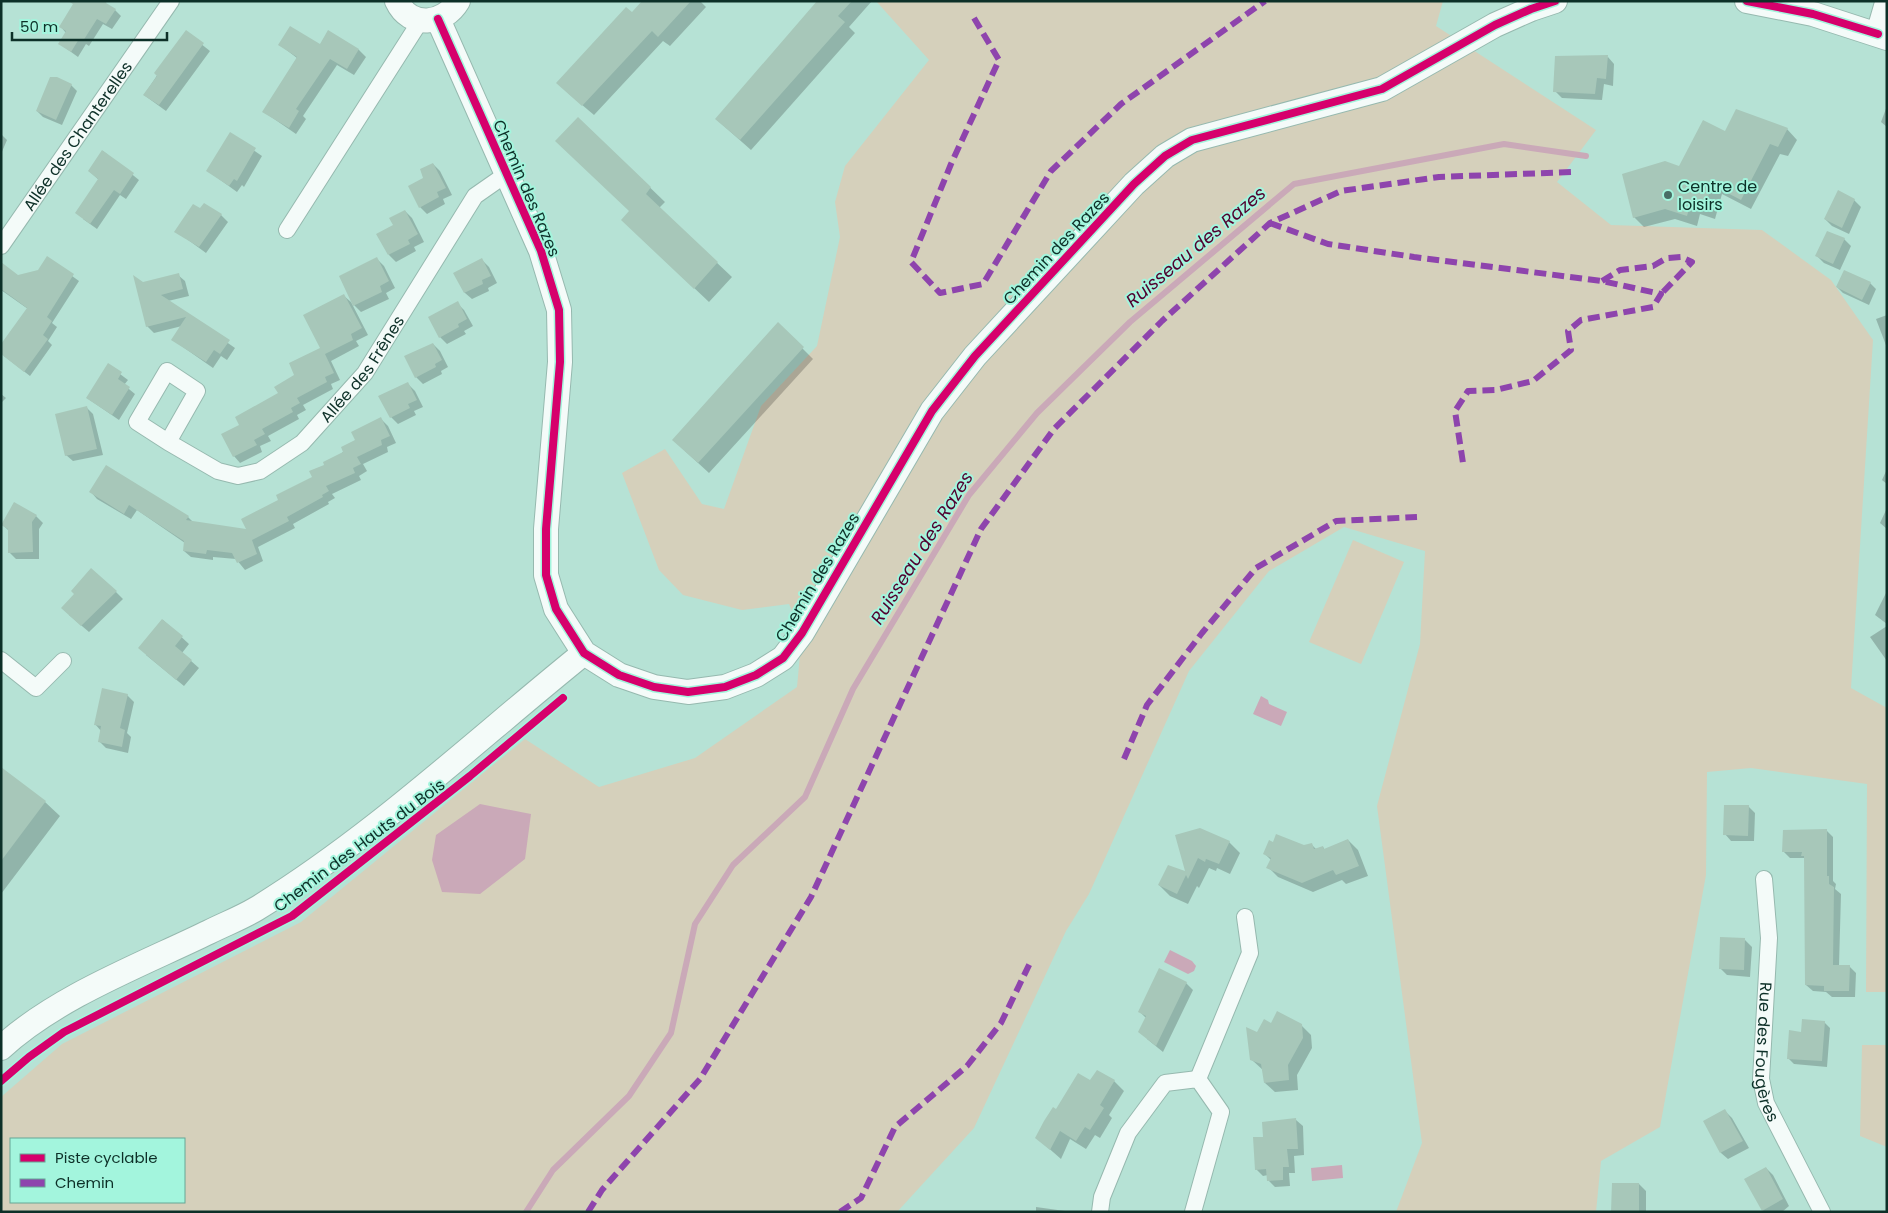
<svg xmlns="http://www.w3.org/2000/svg" width="1888" height="1213" font-family="Poppins,sans-serif">
<style>
.green{fill:#d5d0bb;fill-rule:evenodd}
.water{fill:#caa9b8}
.shadow{fill:#0003}
.lines{fill:none;stroke-linecap:round;stroke-linejoin:round}
.stream{stroke:#caa9b8;stroke-width:6}
.building{fill:#a7c7b9}
.street-casing{stroke:#96b9af;stroke-width:18}
.secondary-casing{stroke:#96b9af;stroke-width:26}
.street{stroke:#f4fbf9;stroke-width:16}
.secondary{stroke:#f4fbf9;stroke-width:24}
.quiet{stroke:#8e44ad;stroke-width:6;stroke-dasharray:12 6;stroke-linecap:butt}
.cycleway-casing{stroke:#a3f5dd;stroke-width:11}
.cycleway{stroke:#d6006c;stroke-width:8}
.poi-dot{fill:#486e65;stroke:#a3f5dd;stroke-width:2}
.labels{text-anchor:middle;stroke-width:4;stroke-linejoin:round;paint-order:stroke}
.street-label{font-size:16px;fill:#0d3028;stroke:#a3f5dd}
.poi-label{font-size:16px;fill:#0d3028;stroke:#a3f5dd;text-anchor:start}
.water-label{font-size:18px;font-style:italic;fill:#51002e;stroke:#a3f5dd}
</style>
<rect width="100%" height="100%" fill="#b6e2d5"/>
<path class="green" d="M876,1h567l-7,25 160,104 -39,52 54,43 151,5 69,50 42,60 -22,348 36,20v284h-21l1,-208 -116,-16 -44,4 -1,103 -46,252 -59,34 -5,51h-200l26,-69 -45,-337 43,-162 5,-93 -81,-24 -75,44 -80,100 -100,223 -23,37 -92,197 -77,84h-896v-115l61,-53 239,-122 224,-183 74,48 96,-29 102,-71 5,-54 -13,-29 -47,6 -59,-15 -24,-25 -37,-97 43,-24 37,55 22,5 37,-103 56,-60 23,-109 -5,-35 10,-36 84,-106zM11,1139h173v63h-173z
M1353,540l51,22 -43,102 -52,-22z
M1862,1045h25v102l-27,-11z"/>
<path class="water" d="M1261,696l7,4 1,4 18,8 -6,14 -28,-12z
M480,804l51,10 -6,45 -45,35 -38,-2 -10,-32 4,-25z
M1170,950l22,11 4,5 -2,5 -6,3 -24,-12z
M1342,1165l1,13 -31,3 -1,-13z"/>
<path class="shadow" d="M644,1h56l6,6 -36,39 -7,-5 -69,74 -26,-22z
M833,1h39l-23,26 6,6 -104,117 -35,-31z
M115,10l6,6 -9,13 -9,-5 -14,22 -3,-2 -8,13 -18,-13 6,-11 -5,-6z
M186,32l24,19 -44,60 -22,-16z
M328,32l31,18 7,7 -12,18 -17,-10 -34,51 3,3 -10,15 -32,-22 33,-54 -17,-13h40z
M1608,57l6,7 -1,22 -9,-2 -2,16 -40,-2 -7,-7z
M71,85l6,6 -15,34 -19,-8 -6,-6z
M1887,106v21l-6,-5z
M578,118l87,84 -6,6 73,69 -23,25 -72,-68 -7,-22z
M1787,129l10,11 -9,16 -8,-2 -29,55 -29,-15 -7,25 -15,-5 -3,12 -22,-7 -31,8 -10,-10 46,-49 46,-36z
M1,134l6,6 -6,14z
M230,134l32,22 -18,31 -2,-2 -5,7 -29,-21z
M103,151l36,29 -13,19 -6,-4 -23,34 -14,-10 16,-39 -10,-9z
M433,164l7,7 12,24 -9,4 2,5 -18,10 -7,-7 5,-28z
M1854,200l7,7 -12,27 -17,-8 -7,-7z
M201,210l20,5 7,7 -22,31 -30,-22z
M405,211l7,7 12,24 -10,5 2,4 -20,11 -7,-7 5,-29z
M1828,232l16,7 7,7 -11,24 -16,-7 -7,-7z
M47,258l32,23 -27,42 5,4 -9,14 4,4 -22,31 -26,-20 24,-47 -27,-19v-24l17,10 21,-5z
M377,259l7,7 11,22 -9,5 3,6 -28,13 -7,-7z
M482,260l7,7 8,16 -9,5 1,3 -17,8 -7,-6 -10,-19z
M178,275l7,6 4,15 -21,5 67,47 -8,12 -6,-4 -8,12 -40,-28 9,-14 -28,7 -7,-7 -4,-42z
M1870,283l6,6 -7,16 -26,-12 -6,-6z
M344,296l7,6 17,33 -12,6 3,5 -28,15 9,19 -9,4 2,5 -30,16 3,5 -9,5 2,4 -31,17 3,5 -11,5 2,6 -22,11 -6,-7 6,-30 39,-33 43,-45z
M457,303l7,7 9,16 -9,5 2,3 -19,10 -7,-7z
M1887,315v33l-11,-29z
M778,324l35,35 -104,114 -24,-22z
M433,344l7,7 8,16 -7,4 1,3 -19,10 -7,-7z
M108,365l20,15 -4,5 11,9 -16,26 -32,-22z
M408,384l7,7 8,16 -9,4 2,4 -18,9 -7,-7z
M1,394l5,4 -5,5z
M87,408l6,6 10,41 -30,6 -7,-6z
M381,419l7,7 8,17 -9,4 1,5 -25,12 4,7 -8,5 2,4 -29,14 3,4 -7,4 1,2 -36,20 2,4 -37,19 5,14 -18,9 -9,-11 -23,-2v3l-22,-3 -7,-6 1,-8 -48,-33 -6,9 -34,-20 -6,-7 97,25 5,5 55,9 32,-31 34,-23z
M1887,469v15l-5,-4z
M1887,508v21l-7,-6z
M36,516l7,7 -4,6v30h-23l-7,-7v-21l-6,-6z
M1887,591v33l-12,-9z
M116,592l7,7 -34,33 -20,-17 7,-21z
M163,620l26,24 -7,9 17,15 -15,18 -38,-31z
M1887,626v35l-17,-24z
M127,695l7,7 -7,31 4,4 -3,16 -22,-5 -7,-7 2,-10 -6,-7z
M1,777l44,25 15,14 -59,78z
M1748,806l7,7 -1,28h-23l-6,-7z
M1827,831l6,6v44l3,3 -1,5 6,5 -2,72h10l7,7 -1,24h-23l-6,-5 -13,-1 -7,-6v-127h-16l-7,-7z
M1176,836l53,6 11,11 -10,21 -13,-6 -1,3 -7,-3 -10,20 -2,-2 -9,18 -18,-8 -11,-11 28,-11z
M1348,840l10,10 10,26 -22,8 -4,-4 -29,12 -35,-15 -10,-10 3,-7 -6,-6 9,-11 29,3 9,-1 5,5 6,-3 2,3z
M1745,940l7,7 -2,30 -23,-2 -7,-7z
M1186,983l7,7 -30,62 -16,-13 -1,-21 -6,-6z
M1824,1022l6,6 -3,39 -33,-3 -6,-6 15,-25z
M1272,1025h29l10,10 1,13 -15,27 1,15 -23,2 -10,-9 -1,-12 -12,-11 6,-26z
M1114,1081l10,10 -15,24 3,3 -12,20 -5,-3 -9,14 -16,-10 -9,20 -24,-21 20,-28z
M1725,1111l7,7 17,30 -21,11 -7,-6z
M1296,1120l7,6 1,29 -10,1 1,17h-6l1,13 -15,1 -7,-7v-5l-5,1 -7,-7 8,-31z
M1766,1168l7,7 16,31 -7,6h-18l-18,-32z
M1639,1184l7,7v21h-34z
M1036,1207l29,4 1,1h-30z"/>
<g class="lines">
<path class="stream" d="M526,1212l27,-42 76,-74 42,-63 24,-109 38,-59 72,-68 48,-108 116,-194 68,-82 93,-91 164,-138 210,-40 82,12"/>
</g>
<path class="building" d="M68,1h39l-1,2 10,6 -10,15 -9,-5 -14,22 -4,-2 -8,13 -13,-8 8,-13 -7,-4 14,-23z
M642,1h49l-33,36 -6,-6 -70,75 -26,-23 70,-76 6,5z
M817,1h35l-14,15 7,6 -105,118 -25,-21z
M290,26l30,18 8,-14 31,19 -12,20 -17,-10 -34,50 3,2 -10,17 -27,-16 35,-55 -19,-12z
M186,30l18,13 -45,62 -16,-10 14,-19 -3,-3z
M1608,55l-2,24 -9,-1 -2,16 -42,-2 2,-36z
M50,77h7l15,7 -16,36 -20,-9z
M1736,109l52,19 -10,19 -8,-3 -29,56 -29,-15 -8,24 -14,-4 -3,11 -22,-7 -32,9 -11,-44 43,-13 14,5 24,-46 22,11z
M578,117l73,70 -5,7 72,68 -24,27 -73,-69 8,-9 -74,-70z
M230,132l26,16 -19,33 -3,-2 -5,7 -23,-15z
M102,150l32,23 -14,21 -6,-4 -24,34 -15,-11 23,-34 -10,-8z
M433,163l13,25 -9,4 2,5 -20,11 -11,-22 15,-8 -3,-9z
M1838,190l17,9 -13,29 -18,-9z
M204,203l18,11 -23,33 -25,-15 19,-28 7,4z
M405,210l13,24 -10,6 2,4 -22,11 -12,-21 17,-9 -4,-7z
M1827,231l18,7 -12,26 -18,-8z
M47,256l27,18 -27,43 5,4 -9,14 5,4 -24,33 -23,-18v-10l26,-36 -26,-19v-27l17,13 20,-5z
M377,257l12,24 -9,5 2,6 -29,14 -14,-30z
M482,258l9,18 -9,4 1,4 -19,9 -11,-20z
M1844,270l27,12 -9,18 -26,-13z
M179,273l4,16 -22,6 69,45 -10,14 -6,-4 -8,12 -35,-22 15,-23 -40,10 -13,-52 10,7z
M344,294l18,34 -11,6 2,6 -28,14 9,19 -9,4 2,5 -30,16 3,5 -9,5 2,4 -31,17 3,5 -11,6 3,5 -24,12 -12,-23 18,-9 -4,-8 43,-24 -4,-6 20,-12 -5,-12 31,-15 -17,-33z
M458,301l9,18 -9,5 1,3 -20,11 -11,-21z
M778,322l26,25 -106,116 -26,-23z
M433,343l9,17 -7,4 1,3 -21,11 -11,-22z
M108,363l14,9 -4,7 12,8 -18,28 -26,-17z
M408,382l9,18 -9,4 2,4 -20,10 -12,-22z
M87,406l10,43 -32,7 -10,-42z
M381,417l9,19 -9,4 1,5 -25,12 4,7 -8,4 2,5 -29,13 3,5 -7,4 1,2 -36,20 2,4 -37,19 5,14 -20,9 -5,-10 -25,-3 -1,4 -23,-3 1,-10 -55,-36 -5,9 -35,-22 17,-27 83,51 -3,4 60,9 -5,-10 37,-19 -2,-5 36,-18 -3,-6 15,-6 -1,-3 20,-10 -2,-5 14,-7 -4,-8z
M14,502l23,13 -5,7 1,30 -25,1v-24l-7,-4z
M91,568l26,23 -36,35 -20,-18 13,-14 -3,-3z
M162,619l21,17 -8,10 17,14 -16,20 -38,-32z
M102,688l26,6 -8,34 5,2 -3,17 -24,-5 3,-16 -7,-1z
M1,767l45,34 -45,60z
M1724,805h25l-1,31 -25,-1z
M1200,828l30,13 -11,23 -13,-5 -1,3 -7,-4 -10,21 -2,-4 -9,19 -19,-9 10,-20 17,6 -10,-36z
M1827,829v47h2v8l5,3 -1,78h17l-1,26h-25v-5l-19,-1 -1,-129h-3l1,-4h-20l1,-22z
M1276,834l28,11 8,-2 2,6 9,-3 1,3 24,-10 11,27 -23,9 -3,-5 -31,13 -36,-15 5,-10 -8,-4 6,-14 4,2z
M1720,937l25,1 -1,32 -25,-1z
M1159,968l28,14 -31,64 -18,-14 8,-16 -8,-4z
M1277,1011l25,13 1,14 -15,27 1,15 -25,3 -3,-19 -11,-4 -4,-33 11,5 7,-13 7,4z
M1802,1019l23,2 -3,40 -35,-2 2,-29 12,2z
M1097,1070l18,10 -15,25 4,3 -14,22 -5,-3 -9,14 -16,-10 -10,19 -15,-12 9,-17 9,-14 3,2 22,-36 12,7z
M1725,1109l18,32 -23,12 -17,-32z
M1296,1118l2,31h-11l2,18h-6v13l-16,1 -1,-12 -11,1 -2,-33h10l-1,-15z
M1766,1167l17,32 -21,12 -18,-32z
M1612,1183h27v29h-28z"/>
<g class="lines">
<g class="street-casing">
<g id="street">
<path d="M287,230l134,-210"/>
<path id="s1" d="M1,246l170,-245"/>
<path id="s2" d="M168,442l-31,-20 30,-51 30,20 -29,51 50,29 20,5 22,-5 42,-28 63,-70 110,-177 33,-23"/>
<path d="M1,660l35,28 27,-27"/>
<path id="s3" d="M1764,879l5,59 -8,141 5,24 56,109"/>
<path d="M1198,1079l52,-126 -5,-36"/>
<path d="M1100,1212l2,-15 26,-64 37,-50 33,-4 23,33 -28,100"/>
</g>
</g>
<g class="secondary-casing">
<path id="secondary" d="M397,1c13,28 47,24 61,0
M1747,1l66,13 74,24
M438,19l103,232 18,59 1,52 -14,167v46l10,34 28,44 35,22 35,12 34,5 37,-5 31,-12 27,-17 19,-25 130,-222 43,-55 159,-172 31,-28 27,-16 190,-51 113,-64 36,-16 24,-8
M1878,34l9,-31
M1,1048c55,-51 140,-83 208,-116 16,-8 32,-14 47,-23 119,-73 221,-170 328,-256"/>
</g>
<use href="#street" class="street"/>
<use href="#secondary" class="secondary"/>
<path class="quiet" d="M974,18l25,42 -48,104 -40,98 29,31 43,-9 68,-113 70,-67 144,-103
M1270,223l58,21 86,13 188,24 59,13 -8,13 -72,13 -13,11 3,19 -38,31 -37,9 -28,1 -13,20 8,52
M1602,281l18,-11 33,-4 14,-8 14,-1 11,5 -31,32
M1124,759l23,-54 55,-72 54,-65 80,-47 81,-4
M588,1212l14,-22 98,-111 111,-182 170,-368 73,-100 108,-108 108,-98 71,-32 98,-14 133,-5
M840,1212l21,-14 34,-71 72,-61 34,-43 29,-60"/>
<g class="cycleway-casing">
<path id="cycleway" d="M1747,1l66,13 65,20
M438,19l103,232 18,59 1,52 -14,167v46l10,34 28,44 35,22 35,12 34,5 37,-5 31,-12 27,-17 19,-25 130,-222 43,-55 159,-172 31,-28 27,-16 190,-51 113,-64 36,-16 24,-8
M1,1081l28,-24 35,-25 228,-116 178,-140 93,-78"/>
</g>
<use href="#cycleway" class="cycleway"/>
</g>
<circle class="poi-dot" cx="1668" cy="195" r="5"/>
<g class="labels">
<g class="street-label">
<text dy="6" stroke="none"><textPath href="#s1" startOffset="134">Allée des Chanterelles</textPath></text>
<text transform="translate(527 188) rotate(67)" y="6">Chemin des Razes</text>
<text transform="translate(1056 248) rotate(-47)" y="6">Chemin des Razes</text>
<text dy="6" stroke="none"><textPath href="#s2" startOffset="438">Allée des Frênes</textPath></text>
<text transform="translate(817 577) rotate(-59)" y="6">Chemin des Razes</text>
<text transform="translate(359 845) rotate(-37)" y="6">Chemin des Hauts du Bois</text>
<text dy="6" stroke="none"><textPath href="#s3" startOffset="174">Rue des Fougères</textPath></text>
</g>
<g class="poi-label">
<text x="1678" y="192">Centre de<tspan x="1678" dy="18">loisirs</tspan></text>
</g>
<g class="water-label">
<text transform="translate(1196 247) rotate(-40)" y="6">Ruisseau des Razes</text>
<text transform="translate(922 548) rotate(-58)" y="6">Ruisseau des Razes</text>
</g>
</g>
<rect width="1888" height="1213" fill="none" stroke="#0d3028" stroke-width="5"/>
<rect x="10" y="1138" width="175" height="65" fill="#a3f5dd" stroke="#67a695"/>
<rect x="20" y="1154" width="25" height="8" fill="#d6006c" stroke="#67a695"/>
<text x="55" y="1163" font-size="15" fill="#0d3028">Piste cyclable</text>
<rect x="20" y="1179" width="25" height="8" fill="#8e44ad" stroke="#67a695"/>
<text x="55" y="1188" font-size="15" fill="#0d3028">Chemin</text>
<path d="M12 32v8h155v-8" fill="none" stroke="#0d3028" stroke-width="2.5"/>
<text x="20" y="32" font-size="15" fill="#0d3028" stroke="#a3f5dd" stroke-width="4" paint-order="stroke">50 m</text>
</svg>
